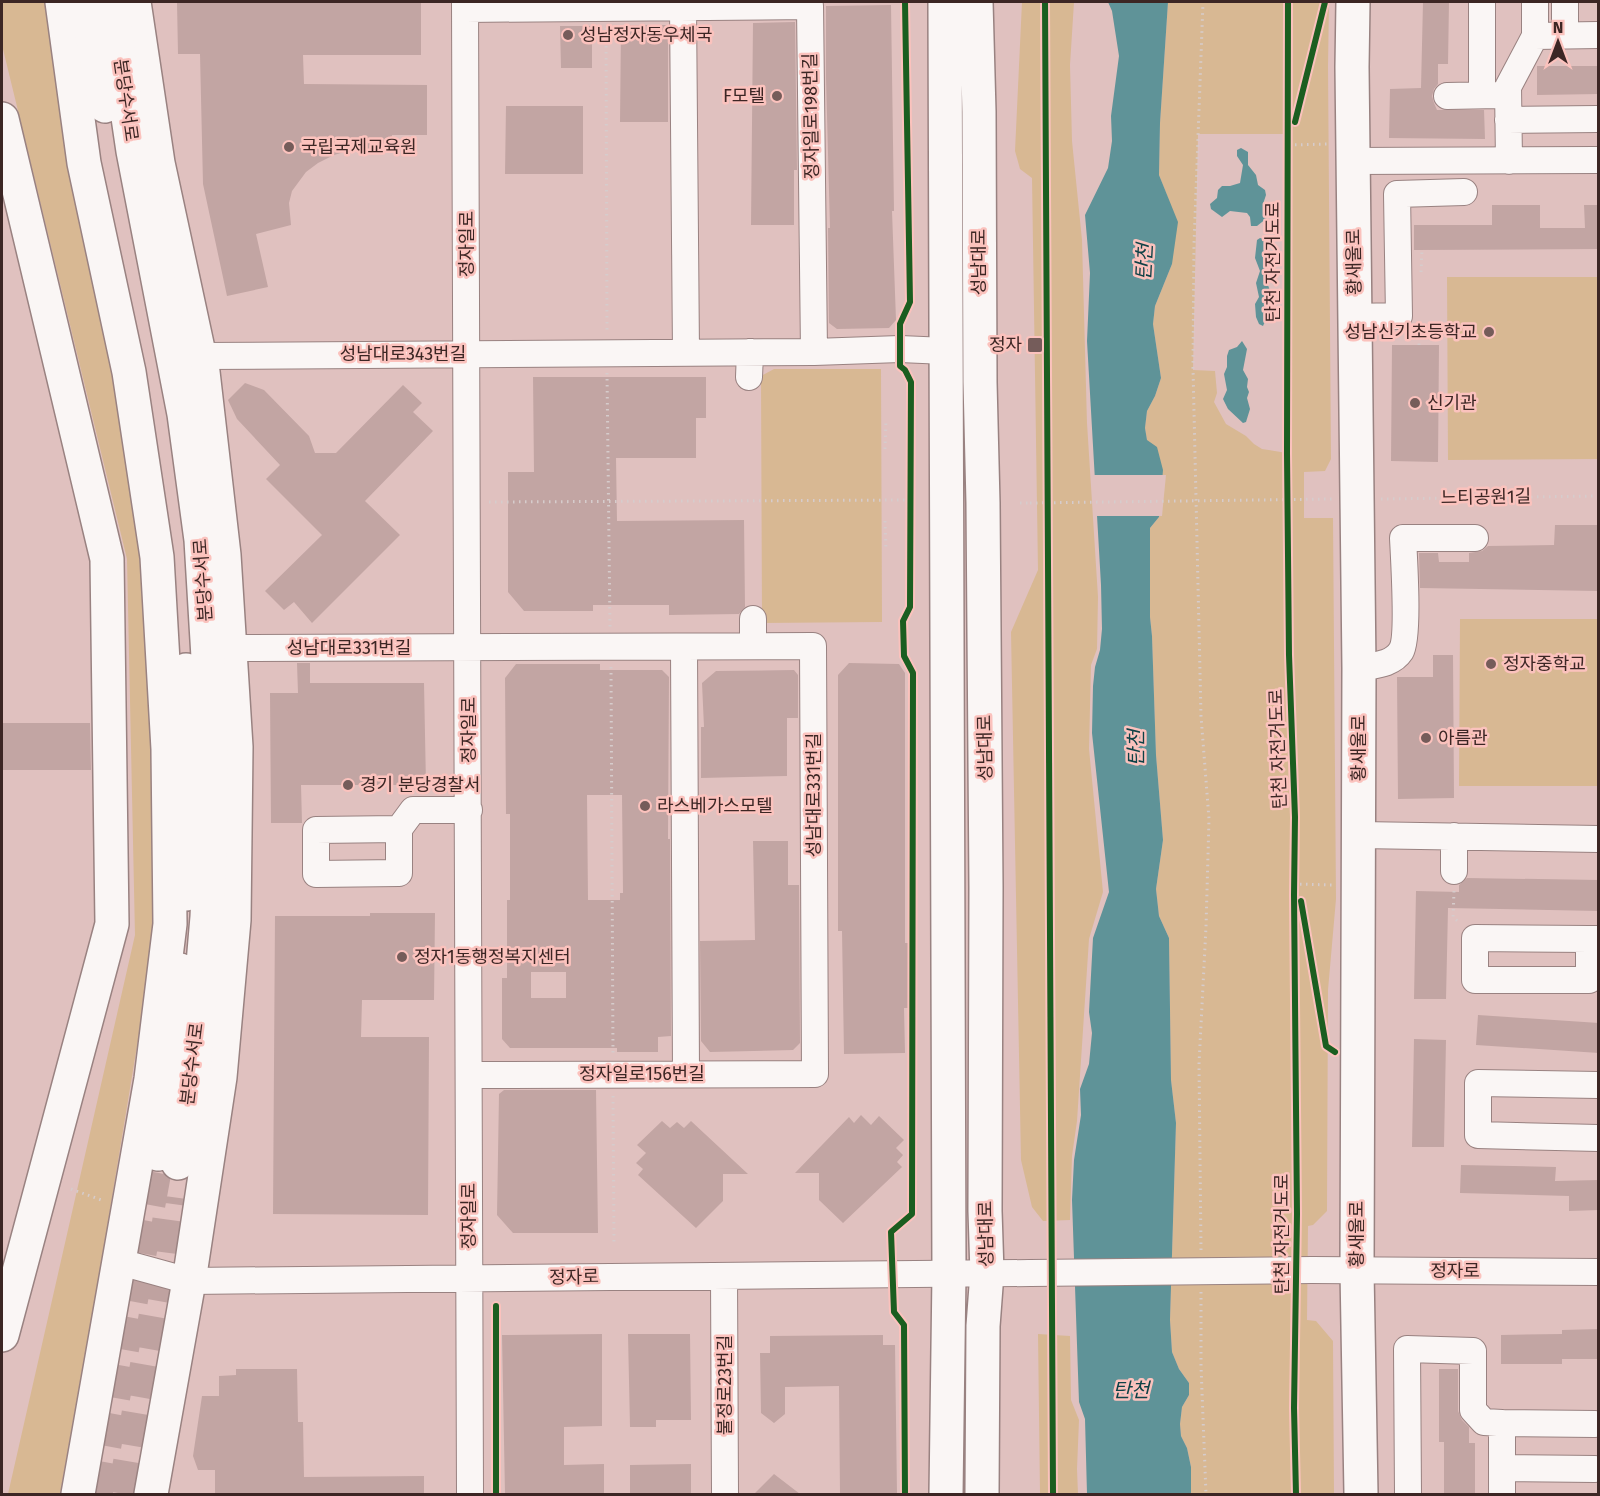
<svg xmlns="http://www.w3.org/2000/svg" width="1600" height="1496" font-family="'Fira Sans','Noto Sans KR',sans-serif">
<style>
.green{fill:#d8b893;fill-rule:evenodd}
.water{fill:#5f9398}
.pier{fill:#e0c1bf}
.building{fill:#c2a5a3;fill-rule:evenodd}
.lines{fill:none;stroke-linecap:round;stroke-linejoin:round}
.highway-tunnel{stroke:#bfa2a0;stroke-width:33;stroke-dasharray:33 16;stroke-linecap:butt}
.minor-casing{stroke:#998281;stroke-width:28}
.major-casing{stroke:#998281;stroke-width:36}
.highway-casing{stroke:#998281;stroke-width:36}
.path{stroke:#d6cccc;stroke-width:3;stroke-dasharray:1.5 4.5;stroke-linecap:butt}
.minor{stroke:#faf6f5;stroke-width:26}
.major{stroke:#faf6f5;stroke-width:33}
.highway{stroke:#faf6f5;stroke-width:33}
.minor-bridge-casing{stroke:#998281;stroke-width:28;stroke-linecap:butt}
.path-bridge{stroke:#d6cccc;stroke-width:3;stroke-dasharray:1.5 4.5;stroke-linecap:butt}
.minor-bridge{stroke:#faf6f5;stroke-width:26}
.cycleway-casing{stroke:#fbc2bd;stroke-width:10}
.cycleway{stroke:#1b5e20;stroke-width:6}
.poi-dot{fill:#755c5a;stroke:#fbc2bd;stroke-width:2}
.labels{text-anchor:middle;stroke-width:5;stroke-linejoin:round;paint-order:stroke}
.poi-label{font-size:18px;fill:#3c2624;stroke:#fbc2bd;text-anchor:start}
.street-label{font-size:18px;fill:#3c2624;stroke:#fbc2bd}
.water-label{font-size:20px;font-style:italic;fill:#0e4146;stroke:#fbc2bd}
</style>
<rect width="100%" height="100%" fill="#e0c1bf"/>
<path class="green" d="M2,2h46l101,556 6,379 -53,321 -42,236h-52l127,-559 -8,-376 -125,-514z
M1022,2h52l-4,63 2,76 10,99 5,183 11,174 -1,52 -6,16 -2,84 14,143 -14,47 -12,182 -5,35 -2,64 -27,1 -11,-14 -11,-47 -10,-528 27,-62 -6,-392 -12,-9 -5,-18z
M1168,2h161l-1,65 3,392 -6,12 -21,1v46h29l3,381 -8,91 -1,221 -14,14 -5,1 -1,94 9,1 17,20 1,153h-143v-27l-4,-19 -6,-12 -1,-12 2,-17 7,-12v-12l-10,-14 -7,-17 -2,-32 6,-197 -5,-43 -2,-142 -10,-22 -3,-27 7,-49 -7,-85 -4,-119 -2,-19v-89l9,-11 -14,-89 2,-17 8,-15 6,-18 -8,-54 2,-18 17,-42 -4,-66 -9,-23 1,-52zM1198,134h90l-1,319 -25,-4 -8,-5 -8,-8 -20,-12 -12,-22 3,-9 -2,-22 -22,-1z
M1447,277h151v182l-150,1z
M774,369h107l1,253 -120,1 -1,-247z
M1460,619h138v167h-139z
M1038,1334l32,2 1,64 8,20 -2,49 1,25h-38z"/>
<path class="water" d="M1108,2h60l-8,121 -1,52 19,47 -6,42 -17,42 -2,18 8,54 -6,18 -8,15 -2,17 2,12 10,7 6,23 -4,47 -9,11v89l2,19 4,119 7,85 -7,49 3,27 10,22 2,142 5,43 -6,197 2,32 7,17 10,14v12l-7,12 -2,17 1,12 6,12 4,19v27h-104l-2,-75 -6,-17 -7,-202 2,-40 7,-45 -1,-26 9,-25 3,-31 -3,-21 4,-74 16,-46 -17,-159 1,-47 2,-19 5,-17 2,-21 -1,-44 -14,-244 3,-68 -5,-58 23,-47 4,-27 -1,-25 8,-60 -7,-45z
M1241,148l7,4v13l8,10 2,10 7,5 1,5 -3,9 4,14 -10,8h-6l-1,-9 -3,-4 -17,-2 -8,6 -11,-8 -1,-5 7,-6 1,-8 4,-4h8l10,-3 3,-18 -6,-9v-6z
M1260,238l7,2 -3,15 4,9 -2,15 5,15 -7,14 3,9 -4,9 -4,-2 -3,-7 -1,-13 4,-7 -3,-14 4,-12 -5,-13 2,-18z
M1242,341l5,8 -4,21 5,9 -1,8 2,5 -2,6 3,11 -4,13 -3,1 -15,-14 -5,-10 4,-9 -3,-16 3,-7v-11l2,-6 8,-3z"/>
<path class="pier" d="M1091,475h75l-4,41h-68z"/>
<path class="building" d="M177,2h244v53h-118l1,29 123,1v50h-35v15h-41l-17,5 -16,8 -12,9 -14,19 -3,12 2,22 -35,9 12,53 -41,9 -24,-112 -3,-130h-22z
M1423,2h26l-1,62h-10v20l-4,5 -2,7 2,7 3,7h47l1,29 -96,-1 1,-49 31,-1z
M891,5l3,206h-2l4,109 -7,8 -52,1 -8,-6 -1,-95h2l-4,-150v-72z
M795,22l2,148h-3v55h-43l2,-202z
M621,25h47v97h-48z
M560,26h35v16h-3v26h-31z
M1537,66h62v28l-62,1z
M506,106h77v68h-78z
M1492,205h48v23h45l-1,-23h15v44l-185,1v-25h78z
M1392,345h47l-1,117 -47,-1z
M533,377h173v41h-10v40h-80l1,63 127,-1 1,87 -6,7 -70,1v-10h-76v6h-69l-16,-19v-120h26z
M245,383l19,7 45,46 6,17h21l67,-68 19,18 -9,9 20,19 -68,70 35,34 -88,88 -18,-21 -10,8 -19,-19 57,-56 -56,-56 14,-14 -43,-46 -9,-19z
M1555,525h44v66l-179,-3 -1,-35h19l1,9h30v-9l13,-2 6,-5 66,-1z
M1433,655h20l1,143 -56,1 -1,-122h36z
M297,663h13v20h114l2,102h-125l1,38h-31l-1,-130h28z
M849,663l50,1 6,9v270h4l1,65h-6l1,45 -61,1 -2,-123h-4v-256z
M516,664h84v6h62l7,7 -1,162h2l1,197 -13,1v15h-41v-4h-107l-8,-9v-61h5v-78h3v-86h-4l-1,-136zM587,795h35l1,98h-3v7h-32zM531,972h35v26h-35z
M794,670l4,5v43h-11v58l-86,2v-51h3l-2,-44 14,-12z
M2,723h88l1,47h-89z
M753,841h35v44h11l1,158 -7,7 -83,2 -9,-11 -1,-100 55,-1z
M1467,878l132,2v31l-151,-3 -2,91h-32l2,-108 43,1v-7z
M370,913h65l-1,87h-72l-1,37h68l-1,178 -155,-1 2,-298h95z
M1478,1015l121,8v30l-123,-8z
M1414,1039l32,1 -2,107h-32z
M504,1090h92l2,143h-85l-16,-18 2,-121z
M861,1115l10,10 8,-9 25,24 -8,8 7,7 -6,7 5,5 -59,56 -24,-23v-27h-24l54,-56 5,6z
M662,1121l8,7 7,-6 7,6 7,-7 57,53h-25v27l-27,27 -58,-53 5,-6 -7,-6 10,-10 -9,-8z
M1461,1165l95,2 -1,14 44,-1v30l-30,1v-15l-109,-3z
M1599,1329v30h-37v5h-61v-29l61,-1v-4z
M602,1334v92l-38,1v38l40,-1v30h-99l-3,-159z
M628,1334h62l1,86h-35v7h-26z
M883,1335v10h12l2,149h-57l-1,-108 -54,1v27l-11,9 -13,-10 -1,-60h10v-17z
M236,1369h61l1,53h5l1,55 120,-1v18h-209v-24h-17l-5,-14 9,-60h17v-20l17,-1z
M1439,1369h19v42l4,9 7,7v16h6v51h-31v-52h-5z
M691,1464v30h-61v-29z
M774,1474l26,20h-46z"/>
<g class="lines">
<path class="highway-tunnel" d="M96,1494l61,-334
M124,1494l34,-194 14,-103"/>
<g class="minor-casing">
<path id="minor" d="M465,2l5,1492
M1482,2v93
M1535,2v34
M1565,2v33
M683,8l3,345
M466,9l344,-3 4,346
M1447,96l51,-1
M1508,120l90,-1
M1353,161l245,-1
M1509,161l-1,-74 27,-51 63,-1
M1355,317l44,-1 -2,-122 67,-2
M200,356l614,-4 86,-3 46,2
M749,377l1,-25
M753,619v27
M684,647l2,427
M231,648l582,-2 2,428 -345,1
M1359,668c15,-3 33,-3 42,-17 8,-13 3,-93 2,-113h72
M399,829l-83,1v44l83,-1v-44l14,-19h56
M1360,835l238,4
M1454,836v35
M1589,939v41h-114v-42l114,1h9
M1598,1085l-120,-2v52l120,3
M120,1262l69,19 841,-8
M1312,1270l286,2
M724,1276l1,218
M1502,1423l93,1
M1502,1468l93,1
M1408,1494l-1,-145 66,2v59l11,12 18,1v71"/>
</g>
<g class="major-casing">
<path id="major" d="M62,2l22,161 45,209 28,185 11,192 2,175 -19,155 -73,415
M134,2l24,161 45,209 21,183 12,192 -2,173 -14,157 -31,204 -38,213
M945,2l4,1272 -3,220
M976,2l3,110 1,270 3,121 3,384 -1,324 2,62 -4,53 -1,168
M1353,2l-1,65 7,601 -2,603 4,223"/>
</g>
<g class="highway-casing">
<path id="highway" d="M86,2l19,104
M111,2l22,149 51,263 17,126 8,134 3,129 -5,114 -13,152 -16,94
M2,119l105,440 5,365 -110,411
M186,670v224
M158,1154l22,-184"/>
</g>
<path class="path" d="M606,28l1,305
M1289,145l40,-1
M1421,272l1,-22
M1419,345v-21
M607,373l3,254
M885,449l1,-30
M1381,499l217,-3
M489,502l422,-2
M1020,503h10
M885,521l1,30
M611,667l2,386
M1294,884l40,1
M1454,891l-1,26 7,6
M613,1096l1,148
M71,1189l33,12
M1201,1250l-2,-186 7,-137 3,-108 -8,-103 -8,-348 1,-123 9,-243
M1201,1292v74l5,128
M496,1306v188"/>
<use href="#minor" class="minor"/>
<use href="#major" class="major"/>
<use href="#highway" class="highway"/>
<g class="minor-bridge-casing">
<path id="minor-bridge" d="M1030,1273l282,-3"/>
</g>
<path class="path-bridge" d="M1030,503l302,-4"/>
<use href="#minor-bridge" class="minor-bridge"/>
<g class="cycleway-casing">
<path id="cycleway" d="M1045,2l8,1492
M1288,2l-1,452 2,201 6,162 -1,78 3,319 -3,194 2,86
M1295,122l30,-120
M1301,901l25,145 9,6
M496,1306v188
M905,1494l-1,-169 -10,-13 -3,-80 21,-18 1,-541 -9,-17 -1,-35 7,-14 1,-225 -6,-12 -5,-4v-42l10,-22 -5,-300"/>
</g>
<use href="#cycleway" class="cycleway"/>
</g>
<g class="poi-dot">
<circle cx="568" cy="35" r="6"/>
<circle cx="777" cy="96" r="6"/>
<circle cx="289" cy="147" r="6"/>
<circle cx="1489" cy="332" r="6"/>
<rect x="1027" y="337" width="16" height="16" rx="3"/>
<circle cx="1415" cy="403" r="6"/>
<circle cx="1491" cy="664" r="6"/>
<circle cx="1426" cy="738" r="6"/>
<circle cx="348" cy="785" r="6"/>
<circle cx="645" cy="806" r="6"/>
<circle cx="402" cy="957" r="6"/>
</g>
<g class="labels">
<g class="poi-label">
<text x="580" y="41">성남정자동우체국</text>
<text x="765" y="102" text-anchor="end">F모텔</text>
<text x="301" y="153">국립국제교육원</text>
<text x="1477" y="338" text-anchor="end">성남신기초등학교</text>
<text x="1022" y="351" text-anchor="end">정자</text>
<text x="1427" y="409">신기관</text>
<text x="1503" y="670">정자중학교</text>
<text x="1438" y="744">아름관</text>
<text x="360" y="791">경기 분당경찰서</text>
<text x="657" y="812">라스베가스모텔</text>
<text x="414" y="963">정자1동행정복지센터</text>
</g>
<g class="street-label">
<text transform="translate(126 100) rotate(82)" y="6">분당수서로</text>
<text transform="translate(811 116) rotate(-91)" y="6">정자일로198번길</text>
<text transform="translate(467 244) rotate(-90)" y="6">정자일로</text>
<text transform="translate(979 262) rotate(-90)" y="6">성남대로</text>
<text transform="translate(1273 262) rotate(-90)" y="6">탄천 자전거도로</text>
<text transform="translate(1354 262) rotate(-91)" y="6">황새울로</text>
<text x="403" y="360">성남대로343번길</text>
<text transform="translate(1486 497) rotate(-1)" y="6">느티공원1길</text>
<text transform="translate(203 580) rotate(-94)" y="6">분당수서로</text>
<text x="349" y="654">성남대로331번길</text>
<text transform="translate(469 730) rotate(-90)" y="6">정자일로</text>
<text transform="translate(985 748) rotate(-91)" y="6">성남대로</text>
<text transform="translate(1359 748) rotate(-90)" y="6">황새울로</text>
<text transform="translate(1278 749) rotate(-92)" y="6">탄천 자전거도로</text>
<text transform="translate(814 795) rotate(-90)" y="6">성남대로331번길</text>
<text transform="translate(192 1064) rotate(-83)" y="6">분당수서로</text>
<text x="642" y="1080">정자일로156번길</text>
<text transform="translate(469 1216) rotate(-90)" y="6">정자일로</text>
<text transform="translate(986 1234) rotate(-91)" y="6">성남대로</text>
<text transform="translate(1282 1234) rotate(-90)" y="6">탄천 자전거도로</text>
<text transform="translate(1357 1234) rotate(-90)" y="6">황새울로</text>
<text x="1455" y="1277">정자로</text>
<text transform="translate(574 1277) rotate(-1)" y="6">정자로</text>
<text transform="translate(725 1385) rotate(-90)" y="6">불정로23번길</text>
</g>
<g class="water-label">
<text transform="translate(1144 262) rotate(-87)" y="7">탄천</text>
<text transform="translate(1136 748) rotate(-90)" y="7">탄천</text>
<text x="1131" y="1397">탄천</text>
</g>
</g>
<rect width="1600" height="1496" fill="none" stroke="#3c2624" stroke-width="6"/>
<g transform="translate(1558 42)" stroke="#fbc2bd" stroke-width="4.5" paint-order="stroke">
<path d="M0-4.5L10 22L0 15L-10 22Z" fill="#3c2624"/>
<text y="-9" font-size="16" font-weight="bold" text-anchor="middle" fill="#3c2624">N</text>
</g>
</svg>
